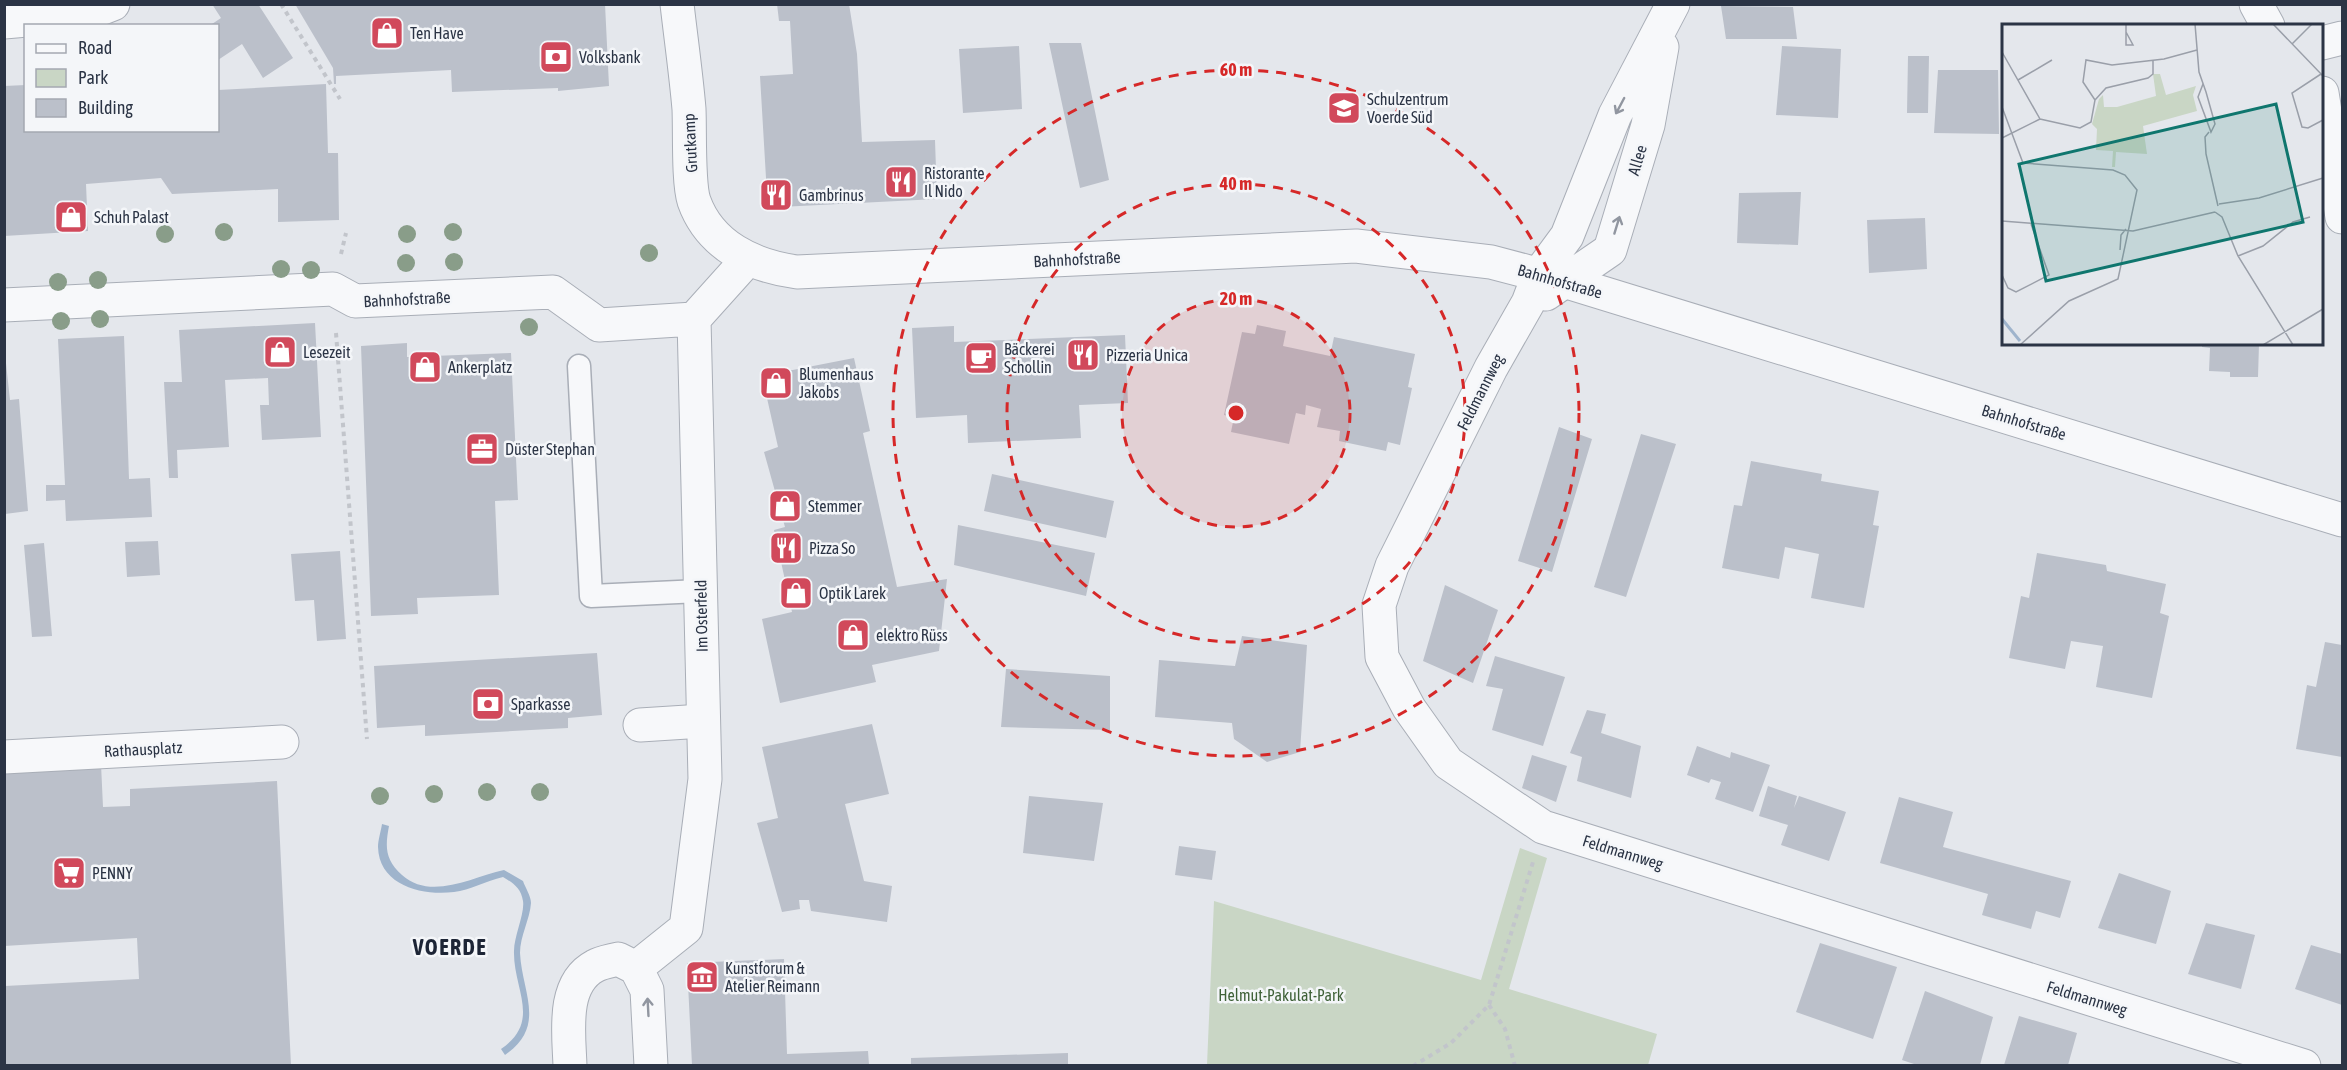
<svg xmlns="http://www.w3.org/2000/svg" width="2347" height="1070" font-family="'Asap Condensed',sans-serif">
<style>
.green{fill:#c9d6c5}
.water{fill:#9fb4cc}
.building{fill:#bbc0ca}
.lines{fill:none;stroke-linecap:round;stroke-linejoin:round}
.service-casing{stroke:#a9aeb7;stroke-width:25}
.pedestrian-casing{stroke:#a9aeb7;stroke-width:35}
.minor-casing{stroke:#a9aeb7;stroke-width:35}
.tertiary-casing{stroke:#a9aeb7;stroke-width:35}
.path{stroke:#c2c5cb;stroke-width:4;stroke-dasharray:4.5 4.5;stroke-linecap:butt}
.service{stroke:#f7f8fa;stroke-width:22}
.pedestrian{stroke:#f7f8fa;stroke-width:33}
.minor{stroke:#f7f8fa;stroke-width:33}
.tertiary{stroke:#f7f8fa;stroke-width:33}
.tree{fill:#899d89}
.oneway{stroke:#9196a0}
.ring{fill:none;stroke:#d62828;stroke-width:3;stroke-dasharray:10 8}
.labels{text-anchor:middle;stroke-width:5;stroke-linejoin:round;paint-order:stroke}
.poi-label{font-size:16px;fill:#2b3445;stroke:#f4f6f9;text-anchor:start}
.street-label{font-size:16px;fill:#2b3445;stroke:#f4f6f9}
.park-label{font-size:16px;fill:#3f6138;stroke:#f4f6f9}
.district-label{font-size:22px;font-weight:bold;letter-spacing:1.5px;fill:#1d2536;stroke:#f4f6f9}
.inset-river{fill:none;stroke:#9fb4cc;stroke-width:3}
.inset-road{fill:none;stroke:#9a9fa9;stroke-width:1.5}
.view{fill:#0f766e;fill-opacity:0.15;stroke:#0f766e;stroke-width:3}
.inset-edge{fill:none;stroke:#2b3445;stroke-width:3}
.centre{fill:#d62828;stroke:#f4f6f9;stroke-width:3}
.ring-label{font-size:18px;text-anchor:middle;font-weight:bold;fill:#d62828;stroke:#f4f6f9;stroke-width:5;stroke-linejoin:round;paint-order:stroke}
</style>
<rect width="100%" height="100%" fill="#e4e7ec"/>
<path class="green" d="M1520,848l27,10 -38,131 148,45 -9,31h-441l7,-164 267,79z"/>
<path class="water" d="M382,824l7,2c-4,21 -4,34 13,49 29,26 70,2 102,-5l19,11c2,6 8,15 8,22 -1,16 -11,33 -11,50 2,40 27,73 -15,102l-4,-6c41,-28 12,-60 13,-98 0,-15 11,-38 9,-50 -2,-13 -10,-18 -20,-24 -17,4 -33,13 -49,15 -31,4 -75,-6 -76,-45 0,-7 3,-16 4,-23z"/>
<path class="building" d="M212,4h46l35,54 -30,20 -21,-34 -24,16v-34h-9l12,-8z
M295,4h310l4,82 -51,5v-3l-106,4 -1,-22 -115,6v8h-2l-1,-16z
M777,4h72l8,50 5,88 73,-2 2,59 -157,8 -13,-12 -7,-119 33,-2 -3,-53h-11z
M1721,6l72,1 4,32h-71z
M1049,43h32l28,137 -29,8z
M1019,46l3,63 -59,4 -4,-64z
M1782,46l59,3 -3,69 -62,-3z
M1908,56h21l-1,57h-21z
M1938,70h60l1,64 -65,-1z
M326,84l2,69h10l1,67 -61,2v-33l-106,5 -11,-16 -75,6 2,47 -84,5v-150l22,-1v45h192v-40z
M1801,192l-3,53 -61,-2 2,-50z
M1925,218l2,51 -58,4 -2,-53z
M315,323l6,114 -59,3 -2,-35h9l-1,-27 -43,2 4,67 -52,3 1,28h-9l-5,-96h18l-3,-52z
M1257,325l29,6 -3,15 47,10 4,-19 81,17 -7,33 4,1 -12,57 -12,-3 -2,9 -47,-10 1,-10 -23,-4 4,-18 -15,-4 -1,10 -9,-2 -7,31 -58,-12 3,-15 -10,-2 18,-83 13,2z
M954,326v16l171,-7 3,68 -49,2 2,33 -113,5 -1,-28 -51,3 -4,-90z
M124,336l5,143 21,-1 2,39 -86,4 -1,-21 -19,1v-16h19l-7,-146z
M407,343v14l104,-4 7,147 -23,1 4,94 -82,3 1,16 -47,2 -10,-270z
M2202,344h57l-1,33h-28v-5l-21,-1 1,-23 -8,-1z
M5,354l5,46 9,-1 9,112 -23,3z
M854,358l16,73 -7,2 34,154 50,-8 -8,72 -67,14 4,17 -96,21 -18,-84 30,-7 -18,-82 11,-3 -21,-75 14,-5 -16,-71z
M1559,427l33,12 -40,133 -34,-11z
M1641,434l35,10 -50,153 -32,-10z
M1751,461l71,13 -1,7 58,10 -6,34 6,1 -15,82 -53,-10 8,-44 -34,-7 -6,32 -57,-11 12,-63 8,1z
M992,474l122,27 -8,37 -122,-27z
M958,525l137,28 -9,43 -132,-31z
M158,541l2,34 -33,2 -2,-35z
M44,543l8,93 -20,1 -8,-92z
M340,551l6,88 -29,2 -3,-41 -19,1 -4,-47z
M2037,553l69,12 1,6 59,13 -6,29 9,3 -17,82 -56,-11 7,-41 -32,-5 -6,28 -56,-11 12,-62 8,2z
M1445,585l53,25 -25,73 -50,-22z
M1242,636l65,9 -7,107 -33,10 -33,-23 -2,-16 -77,-6 4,-57 76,6z
M2325,642l17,3v112l-46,-8 11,-64 9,2z
M597,653l5,62 -34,3v10l-143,8v-11l-48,3 -3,-62z
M1495,656l70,21 -22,69 -51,-16 11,-41 -17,-3z
M1006,669l104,7v54l-109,-3z
M1587,710l19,4 -5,19 40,13 -10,52 -54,-17 5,-24 -12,-4z
M872,724l17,70 -44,10 19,77 28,5 -5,36 -76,-11 -2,-11h-10l1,9 -18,3 -25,-89 21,-5 -16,-71z
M1697,746l33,12 1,-6 39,13 -17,47 -38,-13 6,-17 -10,-3 -2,4 -22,-8z
M1532,755l35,11 -11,36 -34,-14z
M101,764l2,43 27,-1v-17l147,-8 14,284h-286v-79l134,-7 -2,-41 -133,8v-177z
M1768,786l29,10 -3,12 5,-12 47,16 -17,49 -48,-16 7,-20 -29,-9z
M1029,796l74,7 -9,58 -71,-8z
M1899,797l54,15 -10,35 128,34 -11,37 -24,-7 -5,18 -49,-14 6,-21 -108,-31z
M1179,846l37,5 -4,29 -37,-5z
M2119,873l52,18 -15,53 -58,-16z
M2206,923l49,12 -14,54 -53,-15z
M1820,943l77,24 -24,72 -77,-27z
M2311,945l31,9v51l-47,-16z
M784,959l3,95 81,-3 1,14h-177l-5,-102z
M1925,991l68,26 -13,48h-63l-15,-5z
M2019,1016l58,17 -9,32h-64z
M1068,1053v12h-157v-7z"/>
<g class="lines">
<g class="service-casing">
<path id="service" d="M579,366l12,230 109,-5"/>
</g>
<g class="pedestrian-casing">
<path id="pedestrian" d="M640,725l63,-4
M4,757l278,-15"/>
</g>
<g class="minor-casing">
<path id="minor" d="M1673,4l-58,111 -48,121 -28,38 -11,29 -37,65 -99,198 -13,39 3,52 27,51 39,55 95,64 761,239
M2256,4l12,22
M4,22l81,-7 28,-11
M2322,43l20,-5
M2322,93l20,124
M1546,294l64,-44 38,-125 14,-78
M4,305l329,-16 22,12 198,-9 46,33 95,-6
M636,968l50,-40 19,-149 -11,-460 53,-59
M570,1066c-1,-32 -9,-82 25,-100 7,-4 16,-5 23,-7l18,9 11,22 4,76"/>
</g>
<g class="tertiary-casing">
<path id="tertiary" d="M677,4c4,35 9,70 12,105 1,22 -1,74 5,92 16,45 59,65 103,71l559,-26 135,16 76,20 775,238"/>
</g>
<path class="path" d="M281,4l59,95
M341,254l5,-21
M336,333l31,406
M1489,1005l16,24 10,37
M1413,1066l38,-23 38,-38 44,-143"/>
<use href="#service" class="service"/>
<use href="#pedestrian" class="pedestrian"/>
<use href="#minor" class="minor"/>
<use href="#tertiary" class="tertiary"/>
</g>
<g class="tree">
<circle cx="224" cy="232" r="9"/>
<circle cx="453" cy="232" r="9"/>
<circle cx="165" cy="234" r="9"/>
<circle cx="407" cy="234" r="9"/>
<circle cx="649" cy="253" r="9"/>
<circle cx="454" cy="262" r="9"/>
<circle cx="406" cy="263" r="9"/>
<circle cx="281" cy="269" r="9"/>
<circle cx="311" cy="270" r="9"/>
<circle cx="98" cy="280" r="9"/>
<circle cx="58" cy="282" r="9"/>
<circle cx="100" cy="319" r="9"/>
<circle cx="61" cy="321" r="9"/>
<circle cx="529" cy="327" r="9"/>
<circle cx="487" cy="792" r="9"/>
<circle cx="540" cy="792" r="9"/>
<circle cx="434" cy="794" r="9"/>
<circle cx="380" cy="796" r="9"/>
</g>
<defs><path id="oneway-shaft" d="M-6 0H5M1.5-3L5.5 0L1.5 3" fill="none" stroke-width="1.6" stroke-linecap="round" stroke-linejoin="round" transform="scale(1.5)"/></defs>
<g class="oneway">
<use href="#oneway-shaft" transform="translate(1620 106) rotate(118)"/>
<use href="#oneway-shaft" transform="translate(1617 225) rotate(-73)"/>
<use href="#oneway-shaft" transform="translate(648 1007) rotate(-93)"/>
</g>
<circle cx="1236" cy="413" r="114" fill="#d62828" fill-opacity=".12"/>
<g class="ring">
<circle cx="1236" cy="413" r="114"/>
<circle cx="1236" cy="413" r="229"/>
<circle cx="1236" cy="413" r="343"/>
</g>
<defs>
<g id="shop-square" transform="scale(1.725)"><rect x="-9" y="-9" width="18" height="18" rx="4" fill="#d1495b" stroke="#f4f6f9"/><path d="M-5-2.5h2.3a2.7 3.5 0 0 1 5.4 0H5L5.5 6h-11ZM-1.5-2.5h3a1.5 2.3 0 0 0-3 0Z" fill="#fff"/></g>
<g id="bank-square" transform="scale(1.725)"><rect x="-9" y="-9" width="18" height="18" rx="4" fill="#d1495b" stroke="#f4f6f9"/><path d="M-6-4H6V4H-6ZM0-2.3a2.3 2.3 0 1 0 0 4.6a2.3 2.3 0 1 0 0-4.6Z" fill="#fff"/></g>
<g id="school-square" transform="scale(1.725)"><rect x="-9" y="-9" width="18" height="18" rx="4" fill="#d1495b" stroke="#f4f6f9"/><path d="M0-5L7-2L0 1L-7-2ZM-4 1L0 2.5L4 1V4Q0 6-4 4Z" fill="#fff"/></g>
<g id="restaurant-square" transform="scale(1.725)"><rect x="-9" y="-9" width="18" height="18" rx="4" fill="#d1495b" stroke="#f4f6f9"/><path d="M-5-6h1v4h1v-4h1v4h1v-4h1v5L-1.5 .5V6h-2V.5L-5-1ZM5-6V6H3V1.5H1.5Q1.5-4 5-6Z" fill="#fff"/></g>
<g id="cafe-square" transform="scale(1.725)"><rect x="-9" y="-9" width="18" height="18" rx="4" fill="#d1495b" stroke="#f4f6f9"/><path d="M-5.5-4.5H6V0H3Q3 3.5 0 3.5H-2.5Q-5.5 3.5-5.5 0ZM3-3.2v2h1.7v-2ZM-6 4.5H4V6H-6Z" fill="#fff"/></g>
<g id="office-square" transform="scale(1.725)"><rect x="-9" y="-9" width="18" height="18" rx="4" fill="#d1495b" stroke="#f4f6f9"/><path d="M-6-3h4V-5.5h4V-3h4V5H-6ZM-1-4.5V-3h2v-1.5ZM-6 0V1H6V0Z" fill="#fff"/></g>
<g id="supermarket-square" transform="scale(1.725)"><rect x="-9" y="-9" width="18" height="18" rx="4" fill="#d1495b" stroke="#f4f6f9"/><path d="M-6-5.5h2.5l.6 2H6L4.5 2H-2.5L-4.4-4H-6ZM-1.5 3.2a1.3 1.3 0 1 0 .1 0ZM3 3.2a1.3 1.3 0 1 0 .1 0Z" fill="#fff"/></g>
<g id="museum-square" transform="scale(1.725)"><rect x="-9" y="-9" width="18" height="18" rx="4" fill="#d1495b" stroke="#f4f6f9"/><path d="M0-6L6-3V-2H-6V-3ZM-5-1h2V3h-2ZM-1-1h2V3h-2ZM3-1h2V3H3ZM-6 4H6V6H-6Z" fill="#fff"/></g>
</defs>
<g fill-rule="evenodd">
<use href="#shop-square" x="387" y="33"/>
<use href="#bank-square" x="556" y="57"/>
<use href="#school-square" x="1344" y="108"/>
<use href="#restaurant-square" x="901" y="182"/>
<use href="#restaurant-square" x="776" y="195"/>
<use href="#shop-square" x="71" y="217"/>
<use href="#shop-square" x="280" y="352"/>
<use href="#restaurant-square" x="1083" y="355"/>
<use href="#cafe-square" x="981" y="358"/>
<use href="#shop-square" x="425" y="367"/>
<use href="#shop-square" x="776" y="383"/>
<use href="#office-square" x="482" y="449"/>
<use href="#shop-square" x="785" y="506"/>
<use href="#restaurant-square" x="786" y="548"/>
<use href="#shop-square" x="796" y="593"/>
<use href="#shop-square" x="853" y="635"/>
<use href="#bank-square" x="488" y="704"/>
<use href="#supermarket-square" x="69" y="873"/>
<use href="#museum-square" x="702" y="977"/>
</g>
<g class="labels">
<g class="poi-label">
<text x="410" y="39">Ten Have</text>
<text x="579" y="63">Volksbank</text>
<text x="1367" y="105">Schulzentrum<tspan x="1367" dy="18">Voerde Süd</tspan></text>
<text x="924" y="179">Ristorante<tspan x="924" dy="18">Il Nido</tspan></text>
<text x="799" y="201">Gambrinus</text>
<text x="94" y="223">Schuh Palast</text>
<text x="1004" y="355">Bäckerei<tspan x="1004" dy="18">Schollin</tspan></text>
<text x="303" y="358">Lesezeit</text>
<text x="1106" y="361">Pizzeria Unica</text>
<text x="448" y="373">Ankerplatz</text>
<text x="799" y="380">Blumenhaus<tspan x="799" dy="18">Jakobs</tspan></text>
<text x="505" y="455">Düster Stephan</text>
<text x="808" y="512">Stemmer</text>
<text x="809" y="554">Pizza So</text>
<text x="819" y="599">Optik Larek</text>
<text x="876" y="641">elektro Rüss</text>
<text x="511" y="710">Sparkasse</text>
<text x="92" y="879">PENNY</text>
<text x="725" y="974">Kunstforum &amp;<tspan x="725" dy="18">Atelier Reimann</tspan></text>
</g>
<g class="street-label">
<text transform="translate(690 143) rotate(-93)" y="6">Grutkamp</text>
<text transform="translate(1637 160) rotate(-73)" y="6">Allee</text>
<text transform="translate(1077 259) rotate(-3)" y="6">Bahnhofstraße</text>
<text transform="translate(1560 281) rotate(16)" y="6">Bahnhofstraße</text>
<text transform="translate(407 299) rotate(-3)" y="6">Bahnhofstraße</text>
<text transform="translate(1480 392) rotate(-63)" y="6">Feldmannweg</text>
<text transform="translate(2024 422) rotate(17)" y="6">Bahnhofstraße</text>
<text transform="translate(701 616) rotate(-91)" y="6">Im Osterfeld</text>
<text transform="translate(143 749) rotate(-3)" y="6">Rathausplatz</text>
<text transform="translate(1623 852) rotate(17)" y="6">Feldmannweg</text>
<text transform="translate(2087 998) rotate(17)" y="6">Feldmannweg</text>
</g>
<g class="park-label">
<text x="1281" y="1001">Helmut-Pakulat-Park</text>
</g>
<g class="district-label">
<text x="450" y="955">VOERDE</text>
</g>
</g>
<g transform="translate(2002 24)">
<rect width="321" height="321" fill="#e4e7ec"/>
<path d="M151,50h7l6,21 30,-9 -3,9 4,16 -54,15 4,28 -31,-2 -1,15h-3l1,-16 -17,-1 1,-21 -5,-5 7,-25 4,-4 1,12h13l39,-11z" fill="#c9d6c5"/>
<path class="inset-river" d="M0,295l18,22"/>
<path class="inset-road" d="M124,0v21h7l-7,-13M193,0l4,48 7,20 9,32 -4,8 -13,-35 5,-13M271,0l50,52M290,20l20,-20M0,28l38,67M319,50l-29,19 10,34 6,1 15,-8M16,56l34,-20M93,76l11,-12 42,-10 5,-4v-14M0,83l21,56 90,7 12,5 12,15 -19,89 -49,22 -49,44M38,95l40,9 11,-6 4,-22 -12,-18 3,-22 26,5 52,-6 33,-9M207,108l-4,5 1,17 12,52M0,114l38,-19M217,180l40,-6 64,-20M213,188l7,5 16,39 55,89M0,197l131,10 82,-19M118,226l1,-15 5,-6M236,232l25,-10 30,-24 17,-5M0,251l6,13 8,4 33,-17 -18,-51M261,321l60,-36"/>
<path class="view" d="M274,80l27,118 -257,59 -27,-117z"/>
<rect width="321" height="321" class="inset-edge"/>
</g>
<circle cx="1236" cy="413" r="9" class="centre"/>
<g class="ring-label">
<text x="1236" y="76">60 m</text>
<text x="1236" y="190">40 m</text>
<text x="1236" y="305">20 m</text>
</g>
<rect width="2347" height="1070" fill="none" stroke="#2b3445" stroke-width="12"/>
<rect x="24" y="24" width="195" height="108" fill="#f4f6f9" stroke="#a4a8b1" stroke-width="1.5"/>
<rect x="36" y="44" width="30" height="9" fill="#f7f8fa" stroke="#a4a8b1" stroke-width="1.5"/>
<text x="78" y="54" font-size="18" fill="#2b3445">Road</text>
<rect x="36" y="69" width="30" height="18" fill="#c9d6c5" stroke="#a4a8b1" stroke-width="1.5"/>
<text x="78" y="84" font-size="18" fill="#2b3445">Park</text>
<rect x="36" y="99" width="30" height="18" fill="#bbc0ca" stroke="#a4a8b1" stroke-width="1.5"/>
<text x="78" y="114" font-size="18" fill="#2b3445">Building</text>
</svg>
